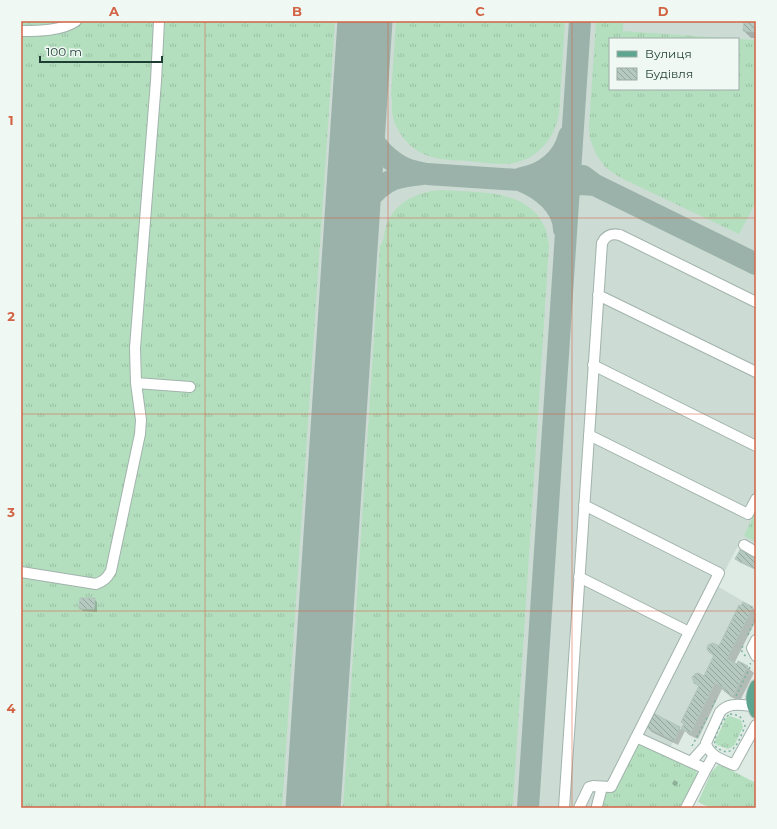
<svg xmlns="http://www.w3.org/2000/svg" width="777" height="829" font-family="Montserrat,sans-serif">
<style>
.built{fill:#ccdbd4;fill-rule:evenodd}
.grass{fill:url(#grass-tufts)}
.shadow{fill:#0003}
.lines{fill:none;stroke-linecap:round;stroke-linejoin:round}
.taxiway{stroke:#9bb2aa;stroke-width:22}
.runway{stroke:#9bb2aa;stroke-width:55}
.building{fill:url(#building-back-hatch);stroke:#b0c5bb}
.minor-casing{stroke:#a1b3ac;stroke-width:12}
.major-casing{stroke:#bcc5c2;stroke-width:14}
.path{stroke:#7bb29e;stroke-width:1.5;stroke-dasharray:2 3;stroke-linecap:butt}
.minor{stroke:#fff;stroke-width:10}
.major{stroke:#5ea58f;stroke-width:12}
.grid{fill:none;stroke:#d26344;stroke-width:1;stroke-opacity:0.55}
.neatline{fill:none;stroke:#d26344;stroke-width:1.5}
.grid-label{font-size:13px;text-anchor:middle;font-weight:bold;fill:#d26344}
</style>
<defs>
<pattern id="grass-tufts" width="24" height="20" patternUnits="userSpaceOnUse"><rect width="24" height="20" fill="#b4dfbe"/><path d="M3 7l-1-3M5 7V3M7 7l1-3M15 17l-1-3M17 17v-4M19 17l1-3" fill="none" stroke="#9ac0a4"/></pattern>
<pattern id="building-back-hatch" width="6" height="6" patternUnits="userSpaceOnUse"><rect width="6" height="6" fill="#b6c9c0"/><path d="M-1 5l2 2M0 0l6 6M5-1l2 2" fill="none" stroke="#93a49d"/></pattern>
</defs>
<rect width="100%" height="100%" fill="#deebe5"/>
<path class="built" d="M21,21h735v523l-14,-6 -25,48 36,21 -26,52 10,5 1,-3 10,5 -15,30 -9,-5 1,-3 -10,-5 -24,50 -11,-5 -12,24 13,56 -79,-3 -17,3h-564zM610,39h128v50h-128z"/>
<path class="grass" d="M21,21h314l-53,787h-261z
M396,21h169l-6,93c-5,27 -25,49 -54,50 -12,0 -25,-2 -37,-3 -21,-1 -44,-1 -60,-18 -8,-8 -15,-20 -16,-32 0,-5 1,-10 -1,-15z
M596,21h27v10l115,8h-128v50h128v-50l18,1v162l-17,32 -116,-55 -10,-6 -9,-7 -8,-12 -6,-15 -1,-12z
M443,190c36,3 87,-2 103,40 1,5 2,10 3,15l-36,558 -2,5h-168l37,-562c5,-6 4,-14 6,-20 9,-25 33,-35 57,-36z
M756,510v32l-12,-6z
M730,716l11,4 2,7 -9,19 -6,3 -11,-4 -2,-4 11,-23z
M638,744h5l53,27 2,4 -17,33h-79l2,-16h9z
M718,765h3l35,18v25h-45l-13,-6 14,-31z"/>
<path class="shadow" d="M745,21h11v17h-5l-7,-7z
M736,559h20v11l-17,-8z
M94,599l3,3v10l-14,-1 -3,-3z
M752,607l4,4v9l-22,44 13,3 7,6 -14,28 -9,-4 -9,-8 -24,50 -9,-4 -4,-4 -7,14 -26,-13 -5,-5 7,-13 28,16 18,-43 -6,-5 11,-5 10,-20 -6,-5 11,-5z
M674,780l4,2 -2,4 -4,-2z"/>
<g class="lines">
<path class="taxiway" d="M360,94c2,10 3,20 5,30 6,20 25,39 44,46 6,2 12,3 18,4l168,11
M583,176l12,9 161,79
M522,178c23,-4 41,-19 47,-42
M522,181c20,8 41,25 42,48
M351,235c4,-22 22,-47 43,-56 9,-3 18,-4 28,-5
M528,808l52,-787"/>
<path class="runway" d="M313,808l52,-787"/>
</g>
<path class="building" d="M744,21h12v11l-13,-1z
M740,550l16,8v11l-21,-10z
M80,598h15l-1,11h-15z
M743,602l10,5 -26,52 10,5 1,-3 10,5 -15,30 -9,-5 1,-3 -10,-5 -24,50 -10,-4 3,-5 -3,-2 18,-36 -5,-3 -2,-6 3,-3 3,-1 6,3 10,-21 -5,-3 -2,-3 1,-4 5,-2 6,3 20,-41 2,1z
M653,713l27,14 -6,14 -28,-14z"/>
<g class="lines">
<g class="minor-casing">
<path id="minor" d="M21,31c17,0 41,0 55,-10
M598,295l158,77
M593,365l163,81
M136,383l54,4
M589,435l159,79 8,-15
M744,545l12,7
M21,572l75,12c8,-3 11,-6 15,-13l29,-137 1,-14 -5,-37 -1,-35 21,-267 3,-60
M579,577l110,55
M756,640l-4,8 4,8
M753,706c-13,-1 -24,-4 -33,6l-14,31c3,13 17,17 28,22l22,-40
M636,737l70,32
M691,762l15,-17
M564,808l38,-565c4,-8 9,-10 18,-8l136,67
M579,808l10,-21 4,-1 18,1 108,-214 -135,-68
M597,808v-2l5,-19
M686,808l20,-39 8,-14"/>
</g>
<g class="major-casing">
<path id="major" d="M756,686c-5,10 -5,17 0,26"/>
</g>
<path class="path" d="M748,635l7,-16
M743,646l-2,4 5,7
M736,696l15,-31 -1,-2
M712,707l3,-6 3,-1
M730,714c9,1 13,3 15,12 -6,14 -12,36 -30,20 -2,-9 7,-27 15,-32z
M692,746l16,-30"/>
<use href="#minor" class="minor"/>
<use href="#major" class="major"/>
</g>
<path class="grid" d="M205,21v787M388,21v787M572,21v787M21,218h735M21,414h735M21,611h735"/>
<rect width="777" height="829" fill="none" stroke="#eff8f3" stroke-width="44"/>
<rect x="609" y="38" width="130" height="52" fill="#eff8f3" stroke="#9bada6"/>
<rect x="617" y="51" width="20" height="6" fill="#5ea58f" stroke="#9bada6"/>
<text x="645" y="58" font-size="12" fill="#1e3d33">Вулиця</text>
<rect x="617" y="68" width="20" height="12" fill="url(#building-back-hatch)" stroke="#9bada6"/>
<text x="645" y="78" font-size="12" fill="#1e3d33">Будівля</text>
<path d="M40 56v6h122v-6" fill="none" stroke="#1e3d33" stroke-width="2"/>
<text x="46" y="56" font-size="12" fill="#1e3d33" stroke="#eff8f3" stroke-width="3" paint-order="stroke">100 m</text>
<rect x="22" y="22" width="733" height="785" class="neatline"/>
<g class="grid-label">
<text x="114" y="16">A</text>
<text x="297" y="16">B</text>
<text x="480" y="16">C</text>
<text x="663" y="16">D</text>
<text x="11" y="125">1</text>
<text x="11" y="321">2</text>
<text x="11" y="517">3</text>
<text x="11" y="713">4</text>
</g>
</svg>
